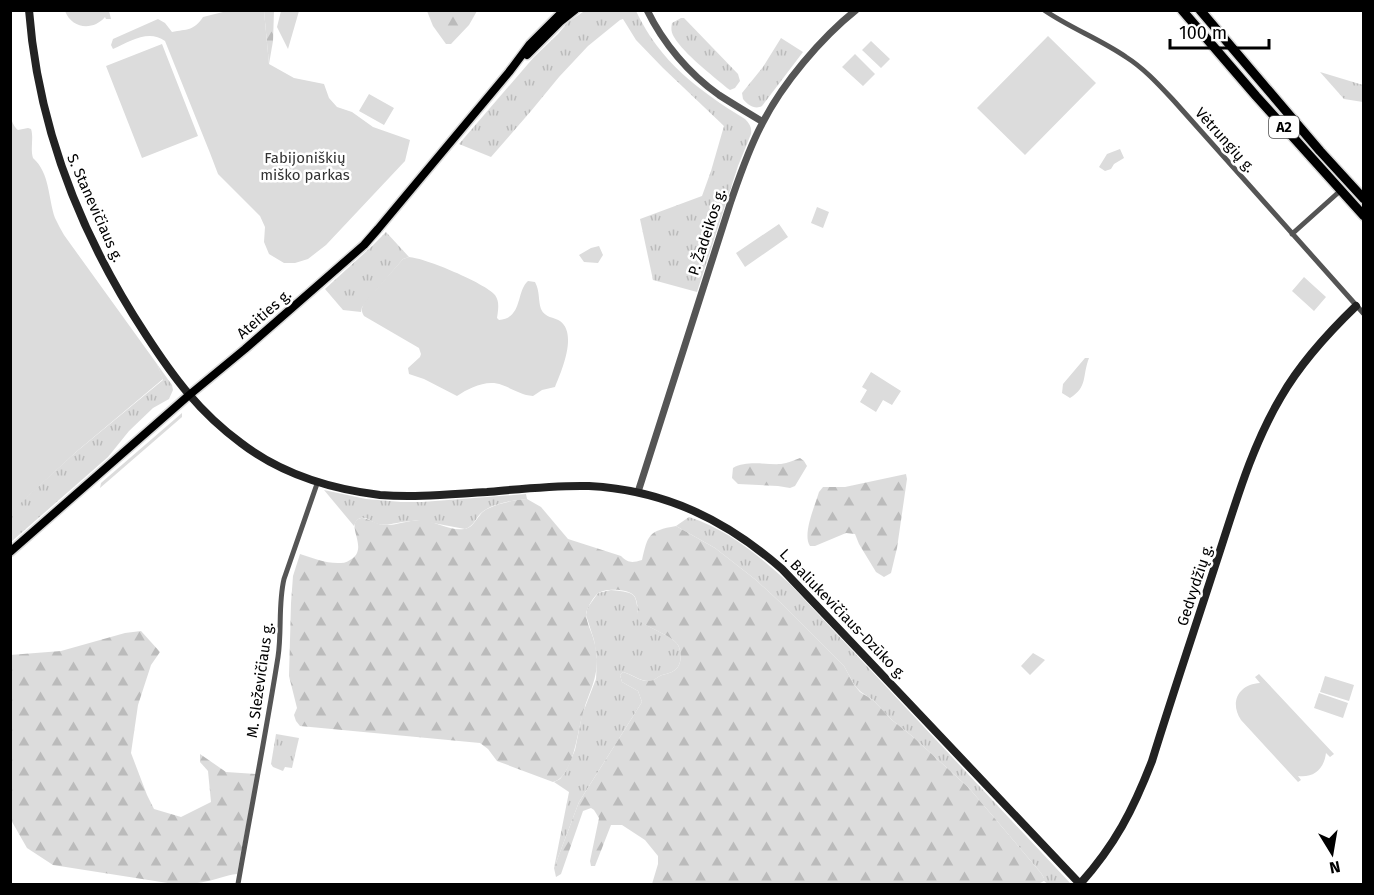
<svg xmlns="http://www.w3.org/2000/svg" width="1374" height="895" font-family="'Fira Sans',sans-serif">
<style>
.grass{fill:url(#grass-tufts)}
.forest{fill:url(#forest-firs)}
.green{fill:#dcdcdc}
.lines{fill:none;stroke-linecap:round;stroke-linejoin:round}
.primary-casing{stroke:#dbdbdb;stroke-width:11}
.trunk-casing{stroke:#dbdbdb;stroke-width:12}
.minor{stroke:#555;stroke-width:5}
.tertiary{stroke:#555;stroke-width:7}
.secondary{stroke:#222;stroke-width:8}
.primary{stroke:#000;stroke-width:8}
.trunk{stroke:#000;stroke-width:9}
.labels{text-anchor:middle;stroke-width:5;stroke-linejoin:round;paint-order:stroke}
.shield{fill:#fff;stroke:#4c4c4c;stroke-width:1.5}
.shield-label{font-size:14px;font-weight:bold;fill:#000}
.street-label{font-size:15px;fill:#000;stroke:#fff}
.park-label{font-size:15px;fill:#333;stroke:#fff}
</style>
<defs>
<pattern id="grass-tufts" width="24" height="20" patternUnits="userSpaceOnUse" patternTransform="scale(1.5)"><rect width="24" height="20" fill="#dcdcdc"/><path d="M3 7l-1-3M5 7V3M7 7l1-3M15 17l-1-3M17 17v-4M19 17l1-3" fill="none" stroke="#bbb"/></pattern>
<pattern id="forest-firs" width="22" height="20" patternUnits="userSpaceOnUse" patternTransform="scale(1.5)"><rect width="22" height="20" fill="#dcdcdc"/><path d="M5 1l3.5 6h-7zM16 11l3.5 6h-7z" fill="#bbb"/></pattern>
</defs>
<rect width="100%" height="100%" fill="#fff"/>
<path class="grass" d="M586,10l50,1c24,51 62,79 109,108 5,5 7,9 6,15l-13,32 -41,126 -44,-12 -13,-61 62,-23 9,-25 13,-45 -61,-58 -27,-28 -13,-21 -3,1 -32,26 -29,31 -28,34 -40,46 -32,-13 75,-87 24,-23 10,-12z
M681,18h3l54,56 2,7 -5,7 -5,2 -3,-2c-16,-14 -42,-33 -53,-51 -3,-5 -3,-9 -2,-14z
M781,38l22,14 -41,54c-7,4 -14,-1 -19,-7l-1,-6 21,-26z
M1320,72l43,13v17l-19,-3z
M386,232l23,25 -6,2 -41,48 -1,5 -18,-2 -18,-21 46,-42z
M157,364l15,21 1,5 -4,9 -16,9 -24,23 -21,26 -97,85 -1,-30 66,-60 87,-72z
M182,413v4l-82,71 1,-5z
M324,490l42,9 35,3h21l104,-8 1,5c-13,1 -36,5 -46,14 -6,6 -7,13 -16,16l-48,-9c-7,2 -13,1 -20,3 -7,1 -12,3 -19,1 -5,-1 -9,-6 -14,-6 -6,-1 -8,3 -10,8z
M689,517c40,13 70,39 101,67l281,300h-23l-4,-3v-3l-3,-5 -72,-85 -57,-52 -20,-16 -19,-20 -12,-8 -6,-6 -11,-20 -62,-62 -26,-24 -41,-32 -39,-22z
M611,590c28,3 24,3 28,30 9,8 34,16 39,25 4,7 4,20 -3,25 -4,3 -9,4 -13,5 -5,2 -8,6 -12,6 -9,1 -18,-7 -27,-9l-3,3 2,7 16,9 4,11 -63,100 -25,66 15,-76 -15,-10 6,-3 6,-8 9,-21 7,-35 14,-36 1,-20 -3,-19 -8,-25 2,-8 10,-14z
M276,734l23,4 -7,30 -7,-1 -2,4 -10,-4 -2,-3z"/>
<path class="forest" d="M264,11h10l-1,30 -4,23z
M427,11v-1l50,1 -8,14 -18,19h-5l-13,-18z
M800,458l4,3 3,5 -12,20 -5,2 -12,-2 -40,-2 -6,-6 1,-10c14,-8 33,-3 48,-4 7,-1 13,-4 19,-6z
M906,474l1,5 -10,69 -6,25 -7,4 -8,-5 -17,-28 -4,-10 -9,-1 -31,13h-5c-8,-12 5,-40 9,-54l4,-5h22z
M527,499l14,8 27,32 53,17c7,7 11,7 21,4 6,-25 6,-29 34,-34l39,22 41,32 26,24 62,62 11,20 5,6 13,8 19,20 20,16 57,52 72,85 3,5v3l-6,3h-386l6,-20v-8l-13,-16 -23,-15h-11l-16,41h-4l-1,-5 9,-43 -5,-8 -3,-2 -8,3 -22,63 -5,3 -2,-9 25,-66 63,-100 -4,-11 -16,-9 -2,-7 3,-3c8,2 18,10 26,9 5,0 8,-4 13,-6 4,-1 9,-2 13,-5 7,-5 7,-18 3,-25 -5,-9 -30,-17 -40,-25 0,-6 0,-17 -3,-23 -5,-9 -31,-9 -38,-3 -4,4 -8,11 -10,16 -3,10 5,21 7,31 2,6 2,12 3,18 0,24 -10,36 -15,58 -5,17 -9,60 -29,65l-56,-21 -9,-12 -8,-6 -180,-17 -4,-5 -2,-6 3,-7 -8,-32 2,-73 2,-27 7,-22c13,4 27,10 41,9 4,0 8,-2 12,-5 15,-12 -9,-35 8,-40 5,-1 15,6 22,7 12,1 28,-6 40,-5 13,2 27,11 41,9 11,-1 13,-15 23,-20 11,-6 28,-9 40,-10z
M141,631l19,21 -9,13 -13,40 -7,48 16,42 7,14 27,8 30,-15 -3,-31 -8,-9v-8l26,18 30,2 -19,100c-11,1 -19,5 -29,7 -12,3 -22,3 -34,3l-121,-19 -26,-17 -16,-28 -1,-165 51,-4 64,-18z"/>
<path class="green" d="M65,11h44l2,8h-5l-1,-2c-12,14 -33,12 -40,-6z
M227,11h37l5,53 25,14 30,6 5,14 8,9 15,5 21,15 37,13 -5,21 -79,84 -18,14 -13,4h-11l-15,-9 -5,-12 1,-15 -5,-11 -42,-42 -8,-21 -45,-112c-16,-12 -35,0 -52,8l-2,-4 2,-6 45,-20 7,4 7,9c15,-3 22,-1 31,-15z
M281,11h18l-11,38 -11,-22z
M1048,36l48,47 -71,72 -48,-47z
M871,41l19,18 -9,9 -19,-18z
M162,44l36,92 -56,22 -36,-92z
M855,54l20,20 -12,12 -21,-19z
M369,94l25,14 -10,17 -25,-14z
M10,115c2,6 3,11 8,15l10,-2 3,1c3,9 -1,19 2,29 17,15 15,40 22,60 3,6 6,12 9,17l93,129 6,15 -87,73 -65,60z
M1120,149l4,9 -10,6 -3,5 -6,2 -6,-4 8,-13z
M817,207l12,5 -6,16 -12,-5z
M779,224l9,13 -43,30 -9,-14z
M599,246l4,9 -5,8 -14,-1 -5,-7 12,-7z
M409,257c16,1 76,26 86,38 5,7 3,15 2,23l2,2c24,-2 17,-29 29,-39l7,1c5,9 3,18 6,27 4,9 13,8 19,12 18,13 1,51 -5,66l-13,3 -9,6c-12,-1 -20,-7 -31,-11 -15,-6 -33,3 -45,11l-33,-17 -15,-5 -1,-6 12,-11 1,-3 -2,-6 -55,-32c-3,-5 -3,-8 1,-14l38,-43z
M1304,277l22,20 -12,14 -22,-20z
M1085,358h4c-7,18 -1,29 -19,40l-8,-5 1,-9z
M871,372l30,19 -9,14 -9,-5 -7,12 -16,-10 7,-12 -5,-3z
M1033,653l12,7 -15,15 -9,-9z
M1259,674l75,80 -4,3 -4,-4c-2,16 -12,25 -28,23l3,4 -3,2 -57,-62c-12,-18 -2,-36 19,-37l-5,-6z
M1325,676l29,9 -5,16 -29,-9z
M1319,693l29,10 -5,15 -29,-10z"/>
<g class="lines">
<g class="primary-casing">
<path id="primary" d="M527,55l33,-33 15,-12
M10,552l178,-156 57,-47 119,-104 14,-16 131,-157 21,-28 34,-34"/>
</g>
<g class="trunk-casing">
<path id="trunk" d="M1182,10l74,86 108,120
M1200,10l120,141 44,48"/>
</g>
<path class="minor" d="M1044,10c26,18 56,29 82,47 19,12 34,29 49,45l189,212
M1292,234l48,-43
M238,884c13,-75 28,-151 40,-227 4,-26 0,-53 6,-78l34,-98"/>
<path class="tertiary" d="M647,10c16,33 42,64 72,85 14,9 29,18 44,27
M638,492l93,-291c9,-26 18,-53 31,-77 20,-40 59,-86 94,-114"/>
<path class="secondary" d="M29,10c9,119 52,226 117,325 28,43 53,77 95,108 39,30 90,46 139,52 36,3 72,-1 107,-3 34,-3 68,-7 102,-6 76,4 137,34 193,83l298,315
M1080,884c35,-39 53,-74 72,-123 20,-65 42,-130 63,-195 19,-57 35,-117 66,-169 20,-35 47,-64 75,-91"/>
<use href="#primary" class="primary"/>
<use href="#trunk" class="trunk"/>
</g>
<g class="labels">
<rect class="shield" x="1269" y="116" width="30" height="22" rx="4.5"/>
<g class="shield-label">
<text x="1284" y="132">A2</text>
</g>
<g class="street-label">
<text transform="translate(1225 140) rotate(48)" y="5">Vėtrungių g.</text>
<text transform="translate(95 208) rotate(66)" y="5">S. Stanevičiaus g.</text>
<text transform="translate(707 232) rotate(-72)" y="5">P. Žadeikos g.</text>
<text transform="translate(264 314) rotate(-41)" y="5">Ateities g.</text>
<text transform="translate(1195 585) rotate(-72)" y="5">Gedvydžių g.</text>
<text transform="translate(843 614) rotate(46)" y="5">L. Baliukevičiaus-Dzūko g.</text>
<text transform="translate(260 680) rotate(-82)" y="5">M. Sleževičiaus g.</text>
</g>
<g class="park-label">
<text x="305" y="163">Fabijoniškių<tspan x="305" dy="17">miško parkas</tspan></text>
</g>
</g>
<rect width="1374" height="895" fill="none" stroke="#000000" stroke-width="24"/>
<g transform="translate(1332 853) rotate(169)" stroke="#ffffff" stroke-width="4.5" paint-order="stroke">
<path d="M0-4.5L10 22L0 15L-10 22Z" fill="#000000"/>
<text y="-9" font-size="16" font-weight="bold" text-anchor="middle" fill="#000000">N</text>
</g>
<path d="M1170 39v9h99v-9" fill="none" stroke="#000000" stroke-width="3"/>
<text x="1179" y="39" font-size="18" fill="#000000" stroke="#ffffff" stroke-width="4.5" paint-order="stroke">100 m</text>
</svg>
